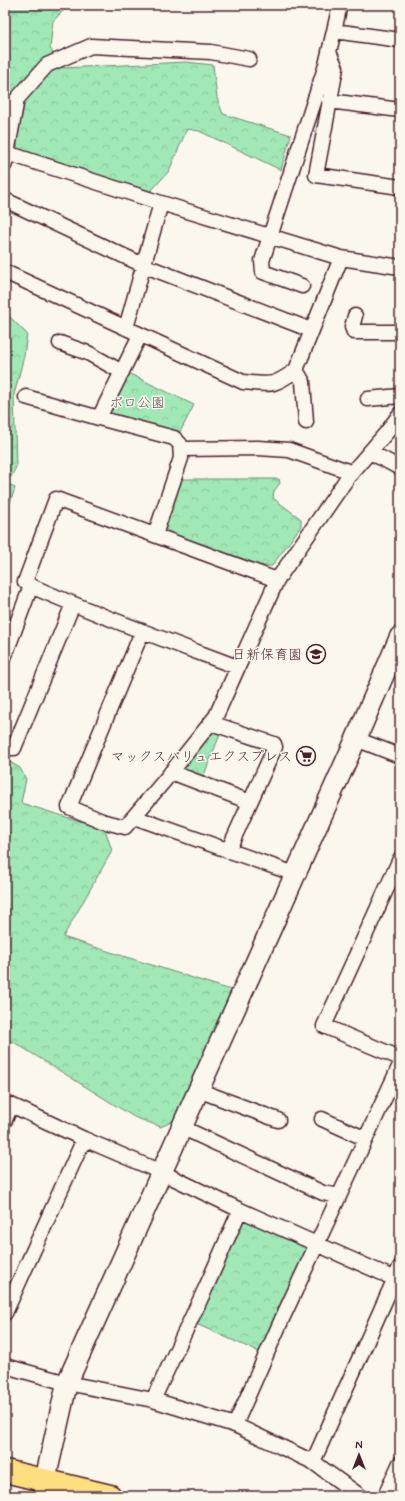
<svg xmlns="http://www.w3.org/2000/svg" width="405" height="1501" font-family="Mynerve,'Klee One',sans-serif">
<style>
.grass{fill:url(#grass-tufts);stroke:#758470}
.forest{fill:url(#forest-crowns);stroke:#758470}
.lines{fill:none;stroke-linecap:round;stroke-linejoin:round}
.street-casing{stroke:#4a1f2b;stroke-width:17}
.secondary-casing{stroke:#4a1f2b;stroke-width:23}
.primary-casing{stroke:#4a1f2b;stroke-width:25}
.street{stroke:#fbf7ec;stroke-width:14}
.secondary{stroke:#fbf7ec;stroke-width:20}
.primary{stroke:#fddf80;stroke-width:22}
.labels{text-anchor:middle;stroke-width:3;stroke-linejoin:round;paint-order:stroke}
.park-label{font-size:14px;fill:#60514e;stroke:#fbf7ec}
.poi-label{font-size:14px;fill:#4a1f2b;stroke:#fbf7ec;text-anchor:end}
</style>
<defs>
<pattern id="grass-tufts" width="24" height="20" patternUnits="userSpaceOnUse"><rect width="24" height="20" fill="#a0e8b6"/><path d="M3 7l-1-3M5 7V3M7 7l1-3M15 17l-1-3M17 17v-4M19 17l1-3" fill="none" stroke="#8bc79d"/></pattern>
<pattern id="forest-crowns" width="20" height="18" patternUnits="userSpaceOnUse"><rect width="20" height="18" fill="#a0e8b6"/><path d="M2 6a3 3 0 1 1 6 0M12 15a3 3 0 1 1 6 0" fill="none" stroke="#8bc79d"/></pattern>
</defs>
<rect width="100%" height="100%" fill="#fbf7ec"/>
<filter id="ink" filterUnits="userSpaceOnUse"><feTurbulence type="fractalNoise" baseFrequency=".025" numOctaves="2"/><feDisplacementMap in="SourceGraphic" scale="8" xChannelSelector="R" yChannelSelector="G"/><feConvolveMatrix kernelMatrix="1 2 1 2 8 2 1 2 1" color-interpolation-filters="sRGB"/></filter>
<g filter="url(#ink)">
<path class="grass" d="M5,481l10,7 -10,30z"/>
<path class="forest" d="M5,5h64l-16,16 -3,27 12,20 124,-6 27,3 4,33 6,16 68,21 -10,35 -82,-39 -12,-2 -18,42 -18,20 -133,-39 -3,-25 -10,-27z
M5,316l5,1 17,17 -3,22 -10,39 2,72 -5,10 -6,-2z
M124,371l70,34 -16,31 -69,-20 -3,-6z
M178,479h101l1,4 -6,8 -1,7 28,21v7l-29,40h-9l-89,-31 -9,-6 -1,-7z
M216,730l5,2 -19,48 -18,-7 -2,-9 29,-32z
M5,759l15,9 6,11 -5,24 84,26 7,22 -49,86 171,54 -61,130 -12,6 -27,-10 -122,-76 -7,6v-217l2,-4 -2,-5z
M243,1218l65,30 -47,105 -67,-30z"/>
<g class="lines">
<g class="street-casing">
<path id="street" d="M334,31l66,9
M329,52l7,16 -20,107 84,12
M329,101l71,9
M7,153l10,-54 30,-34 44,-19 120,6 38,7
M5,164l2,-11 154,50 180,55 59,9
M5,200l138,65 168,65
M5,272l238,110c27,3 30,5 53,-12l45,-112
M302,286l-39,-14 -1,-11 64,-196 14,-60
M355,316l-3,11 2,5h46
M126,328l35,-125
M140,335l-41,83 75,20 6,6 1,14 -26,77
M60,343l28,10 34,19
M296,370l7,12 3,40
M26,397l73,21
M368,399l32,-3
M181,449l77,-1 31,2 56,20 6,4
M370,452l30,16
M142,632l-73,175 33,14 23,6 40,-47 51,-64 61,-136 71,-103 39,-45 13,-18
M5,655l26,-69
M237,667c-69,-26 -138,-51 -206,-81l-6,-4 31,-83 221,81
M211,723l63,21 1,3 -47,104
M356,739l44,17
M5,748h9l59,-144
M171,772l79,30
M134,817l161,57
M400,859l-76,167 76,32
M198,1090l80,30
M322,1119l44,20
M5,1120l6,-15 73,34 77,33 79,38 160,71
M181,1127l142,66 16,3
M5,1313l79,-174
M5,1366l62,17 86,17 82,25 78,37 47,34
M153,1400l54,-115 33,-75
M235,1425l47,-106 118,-254
M313,1462l87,-195
M41,1496l4,-15
M385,1496l15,-33"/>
</g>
<g class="secondary-casing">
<path id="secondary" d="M45,1481l22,-98 289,-644 44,-102"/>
</g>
<g class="primary-casing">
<path id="primary" d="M5,1471l105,25"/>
</g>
<use href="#street" class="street"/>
<use href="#secondary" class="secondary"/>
<use href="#primary" class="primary"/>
</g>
</g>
<defs>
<g id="school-ring" transform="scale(1)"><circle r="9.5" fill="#fbf7ec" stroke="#4a1f2b" stroke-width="1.5"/><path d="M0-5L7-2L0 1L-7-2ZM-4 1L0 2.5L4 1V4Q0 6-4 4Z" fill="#4a1f2b"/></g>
<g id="supermarket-ring" transform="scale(1)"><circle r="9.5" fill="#fbf7ec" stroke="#4a1f2b" stroke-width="1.5"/><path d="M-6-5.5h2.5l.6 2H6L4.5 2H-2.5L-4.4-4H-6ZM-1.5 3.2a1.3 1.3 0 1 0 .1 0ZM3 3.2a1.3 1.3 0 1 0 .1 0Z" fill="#4a1f2b"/></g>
</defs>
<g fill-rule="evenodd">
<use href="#school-ring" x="316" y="654"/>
<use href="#supermarket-ring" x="306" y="756"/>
</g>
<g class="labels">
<g class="park-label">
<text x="137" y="407">ボロ公園</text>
</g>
<g class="poi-label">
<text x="302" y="659">日新保育園</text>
<text x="292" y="761">マックスバリュエクスプレス</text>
</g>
</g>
<rect width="405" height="1501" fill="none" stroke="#fbf7ec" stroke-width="20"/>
<rect x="10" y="10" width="385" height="1481" fill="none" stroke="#4a1f2b" stroke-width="1.5" filter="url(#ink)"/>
<g transform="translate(359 1455)" stroke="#fbf7ec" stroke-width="3" paint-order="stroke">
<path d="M0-3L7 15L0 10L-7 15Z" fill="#4a1f2b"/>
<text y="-6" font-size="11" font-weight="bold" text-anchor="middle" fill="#4a1f2b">N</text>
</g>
</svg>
